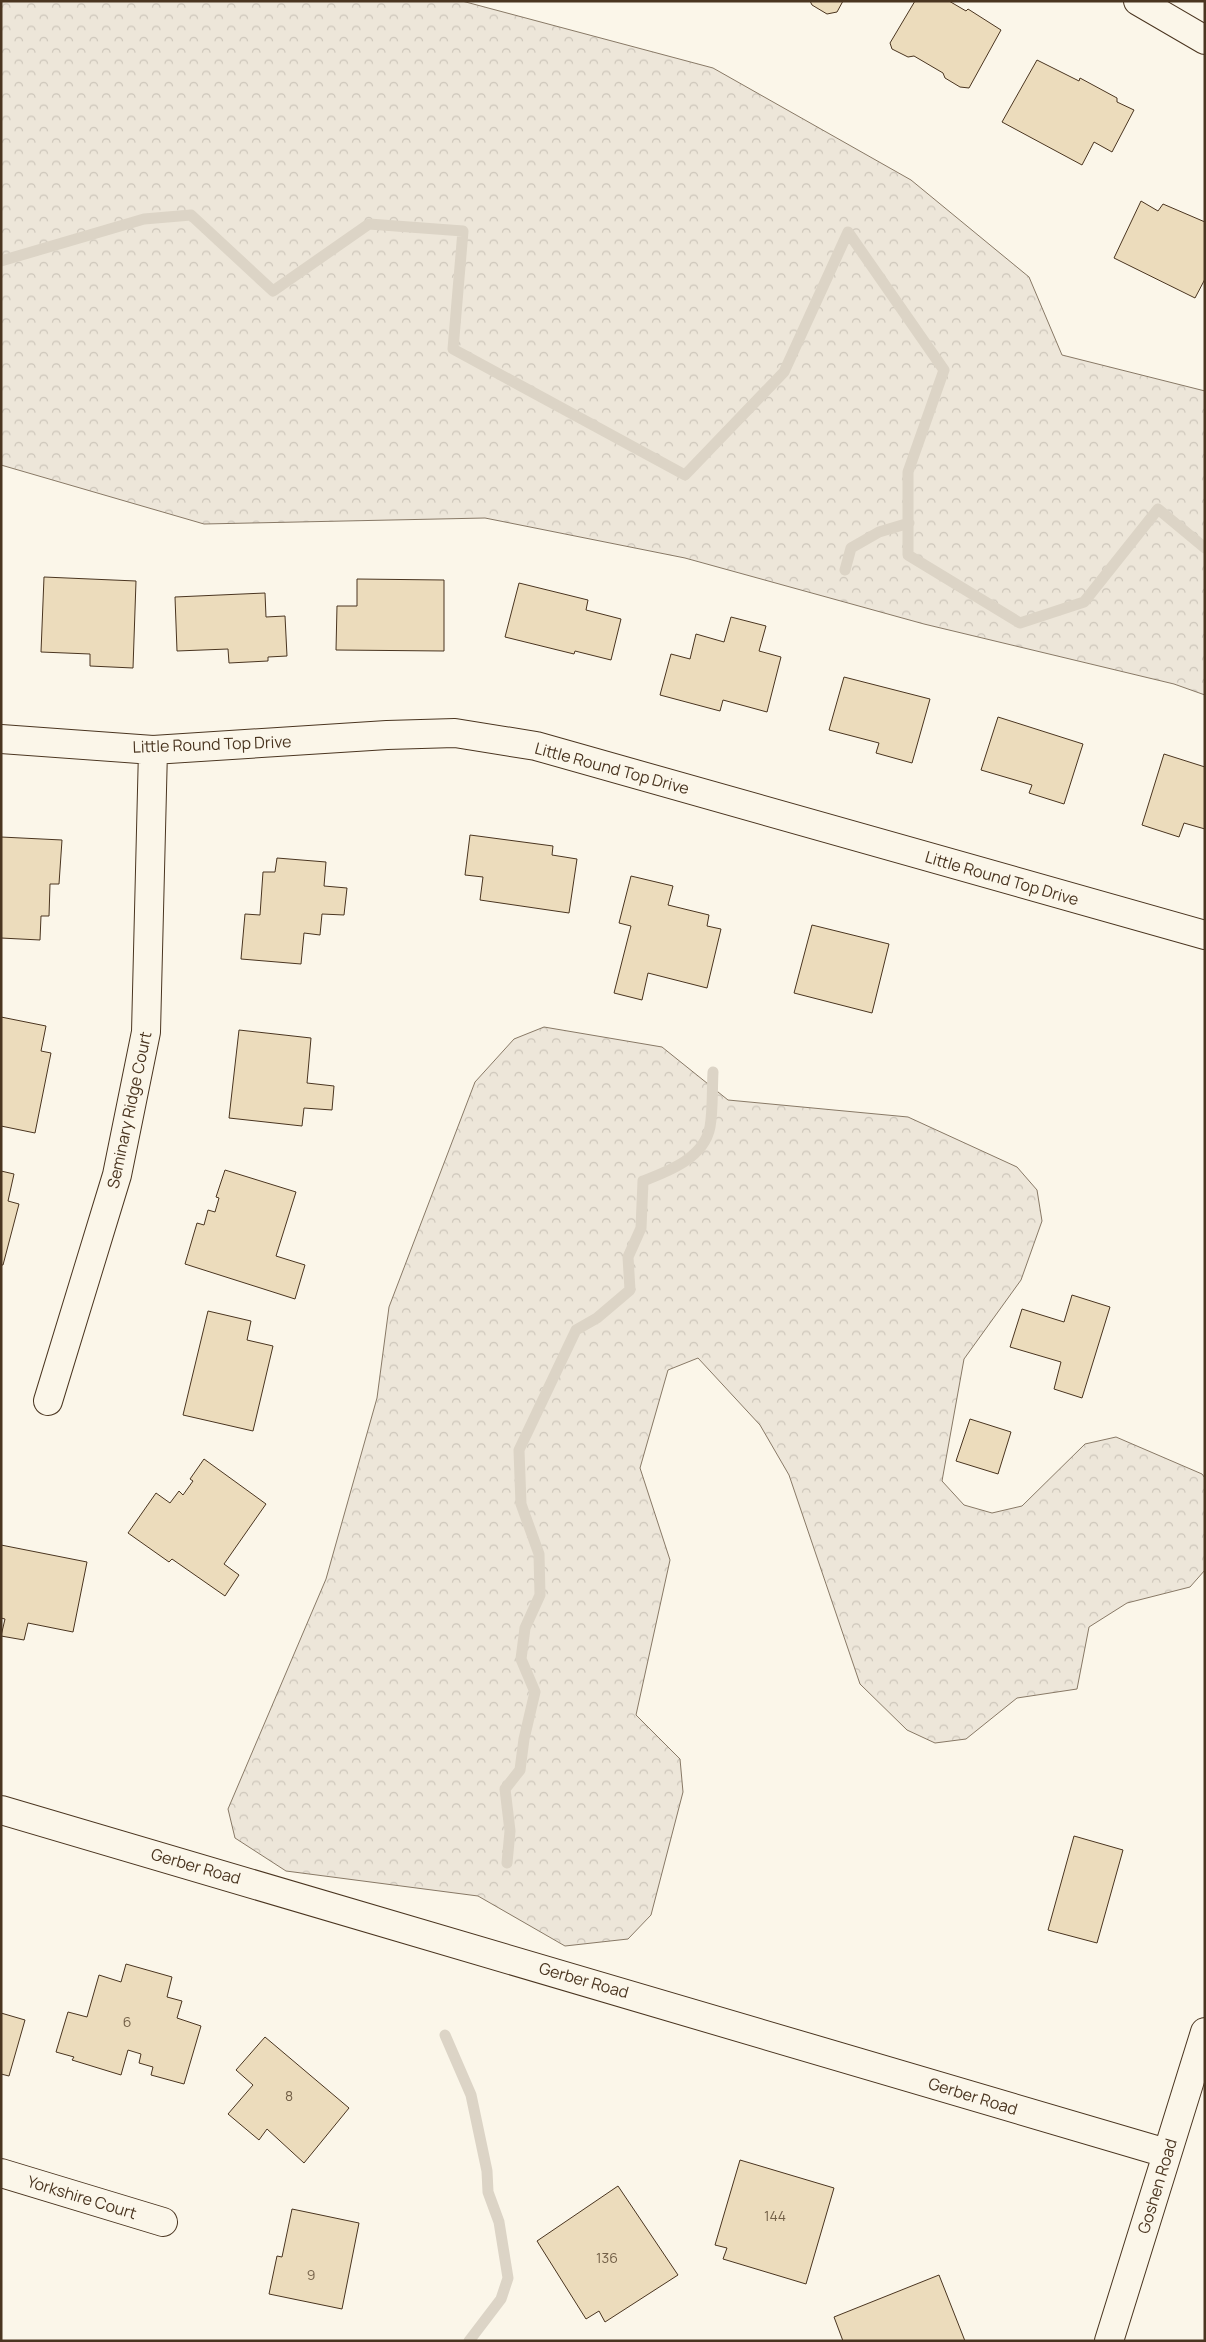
<svg xmlns="http://www.w3.org/2000/svg" width="1206" height="2342" font-family="Manrope,sans-serif">
<style>
.forest{fill:url(#forest-crowns);stroke:#887966}
.lines{fill:none;stroke-linecap:round;stroke-linejoin:round}
.stream{stroke:#dcd4c6;stroke-width:11}
.building{fill:#ecdcbc;stroke:#4a3520}
.street-casing{stroke:#4a3520;stroke-width:30}
.secondary-casing{stroke:#4a3520;stroke-width:30}
.street{stroke:#fbf6e9;stroke-width:28}
.secondary{stroke:#fbf6e9;stroke-width:28}
.labels{text-anchor:middle;stroke-width:4;stroke-linejoin:round;paint-order:stroke}
.number-label{font-size:14px;fill:#725f47}
.street-label{font-size:16px;fill:#4a3520;stroke:#fbf6e9}
</style>
<defs>
<pattern id="forest-crowns" width="20" height="18" patternUnits="userSpaceOnUse" patternTransform="scale(1.25)"><rect width="20" height="18" fill="#ede6d9"/><path d="M2 6a3 3 0 1 1 6 0M12 15a3 3 0 1 1 6 0" fill="none" stroke="#cdc6ba"/></pattern>
</defs>
<rect width="100%" height="100%" fill="#fbf6e9"/>
<path class="forest" d="M1,1h461l251,67 198,112 118,97 33,78 143,36v304l-31,-11 -250,-60 -239,-66 -200,-40 -281,6 -203,-59z
M544,1027l118,20 66,53 180,17 109,50 20,23 5,31 -21,59 -57,79 -22,122 22,24 28,8 30,-7 63,-62 31,-7 86,37 3,4v92l-15,17 -63,16 -38,24 -12,62 -60,9 -51,41 -31,4 -28,-13 -47,-46 -71,-209 -29,-50 -62,-67 -30,12 -28,98 30,92 -34,155 44,44 3,33 -32,123 -23,24 -63,7 -87,-50 -192,-25 -51,-33 -7,-29 98,-230 51,-181 12,-91 86,-225 39,-43z"/>
<g class="lines">
<path class="stream" d="M1,261l143,-42 47,-4 82,76 96,-67 94,7 -10,118 232,126 99,-103 64,-140 96,138 -36,102v83l112,68 64,-21 74,-93 47,39
M845,570l6,-22 28,-16 30,-9
M507,1863l3,-32 -5,-42 15,-19 4,-31 11,-47 -14,-33 4,-31 15,-33 -1,-41 -18,-50 -2,-54 57,-120 21,-12 33,-28 -2,-33 13,-29 2,-47c26,-10 61,-23 67,-54 3,-17 2,-37 3,-55
M445,2035l26,60 16,76 1,21 11,30 9,56 -7,21 -32,42"/>
</g>
<path class="building" d="M810,1h33l-6,11 -10,2 -15,-9z
M915,1h34l17,10 2,-2 33,21 -32,58 -9,-1 -15,-9 -2,-5 -29,-17 -6,1 -16,-8 -2,-6z
M1037,60l42,21 1,-3 37,20v4l17,8 -22,42 -18,-10 -12,23 -80,-43z
M1141,201l17,10 5,-7 42,18v57l-10,19 -81,-40z
M44,577l92,4 -3,87 -43,-2v-12l-49,-2z
M357,579l87,1v71l-108,-1 1,-44h20z
M519,583l69,17 -2,10 35,9 -10,41 -36,-9 -1,3 -69,-17z
M265,593l1,24 19,-1 2,40 -19,1v4l-39,2 -1,-14 -51,2 -2,-54z
M731,617l35,9 -7,25 22,6 -14,55 -44,-12 -3,11 -60,-16 11,-41 19,5 6,-25 28,8z
M844,677l86,22 -18,64 -36,-10 3,-10 -50,-13z
M998,717l85,27 -19,60 -35,-11 3,-8 -51,-15z
M1164,754l41,13v62l-21,-6 -5,14 -37,-12z
M470,835l83,11 -1,9 25,4 -8,54 -89,-13 3,-23 -18,-2z
M1,837l61,3 -3,44h-9l-1,32h-8l-1,24 -39,-2z
M277,858l49,4 -2,24 23,2 -3,27 -22,-1 -2,21 -16,-2 -3,31 -60,-5 4,-45 15,1 3,-43h12z
M631,876l42,10 -5,19 41,10 -2,11 14,3 -14,59 -59,-15 -6,27 -28,-7 17,-67 -12,-3z
M812,925l77,19 -17,69 -78,-20z
M1,1017l45,9 -5,25 10,2 -16,80 -34,-7z
M239,1030l72,8 -4,45 27,3 -2,24 -28,-2 -2,18 -73,-8z
M225,1170l71,22 -20,64 29,9 -10,34 -110,-35 12,-41 7,2 4,-15 7,2 4,-14 -3,-1z
M1,1171l13,3 -6,27 11,3 -16,61h-2z
M1072,1295l38,12 -28,91 -28,-9 7,-27 -51,-15 12,-38 42,13z
M208,1311l43,10 -4,19 26,6 -20,85 -70,-16z
M970,1419l41,13 -13,42 -42,-13z
M204,1459l62,45 -42,60 15,11 -14,21 -53,-37 -3,3 -41,-29 28,-40 14,10 9,-12 4,4 10,-14 -3,-2z
M1,1545l86,17 -14,70 -45,-9 -4,17 -23,-4 4,-17 -4,-1z
M1074,1836l49,14 -26,93 -49,-13z
M126,1964l46,13 -5,20 15,4 -5,17 24,8 -17,58 -33,-9 2,-8 -14,-4 2,-9 -13,-4 -7,25 -49,-15 2,-3 -18,-5 12,-40 19,5 12,-42 22,7z
M1,2013l24,7 -16,56 -8,-2z
M265,2037l84,71 -45,55 -37,-34 -8,11 -31,-26 25,-29 -17,-15z
M740,2160l94,28 -28,96 -83,-25 4,-11 -12,-3z
M618,2186l60,89 -73,47 -6,-11 -13,8 -49,-78z
M292,2209l67,14 -17,86 -73,-15 8,-38 5,1z
M939,2275l26,66h-122l-9,-24z"/>
<g class="lines">
<g class="street-casing">
<path id="street" d="M1138,1l67,39
M1,739l152,11 234,-15 68,-2 81,13 669,189
M48,1401l69,-226 29,-143 7,-282
M1,2173l162,49"/>
</g>
<g class="secondary-casing">
<path id="secondary" d="M1,1810l1165,343
M1109,2341l96,-309"/>
</g>
<use href="#street" class="street"/>
<use href="#secondary" class="secondary"/>
</g>
<g class="labels">
<g class="number-label">
<text x="127" y="2027">6</text>
<text x="289" y="2101">8</text>
<text x="775" y="2221">144</text>
<text x="607" y="2263">136</text>
<text x="311" y="2280">9</text>
</g>
<g class="street-label">
<text transform="translate(212 744) rotate(-2)" y="6">Little Round Top Drive</text>
<text transform="translate(612 768) rotate(15)" y="6">Little Round Top Drive</text>
<text transform="translate(1002 878) rotate(16)" y="6">Little Round Top Drive</text>
<text transform="translate(129 1110) rotate(-78)" y="6">Seminary Ridge Court</text>
<text transform="translate(196 1866) rotate(16)" y="6">Gerber Road</text>
<text transform="translate(584 1980) rotate(16)" y="6">Gerber Road</text>
<text transform="translate(973 2096) rotate(17)" y="6">Gerber Road</text>
<text transform="translate(1157 2186) rotate(-73)" y="6">Goshen Road</text>
<text transform="translate(82 2197) rotate(17)" y="6">Yorkshire Court</text>
</g>
</g>
<rect width="1206" height="2342" fill="none" stroke="#4a3520" stroke-width="5"/>
</svg>
